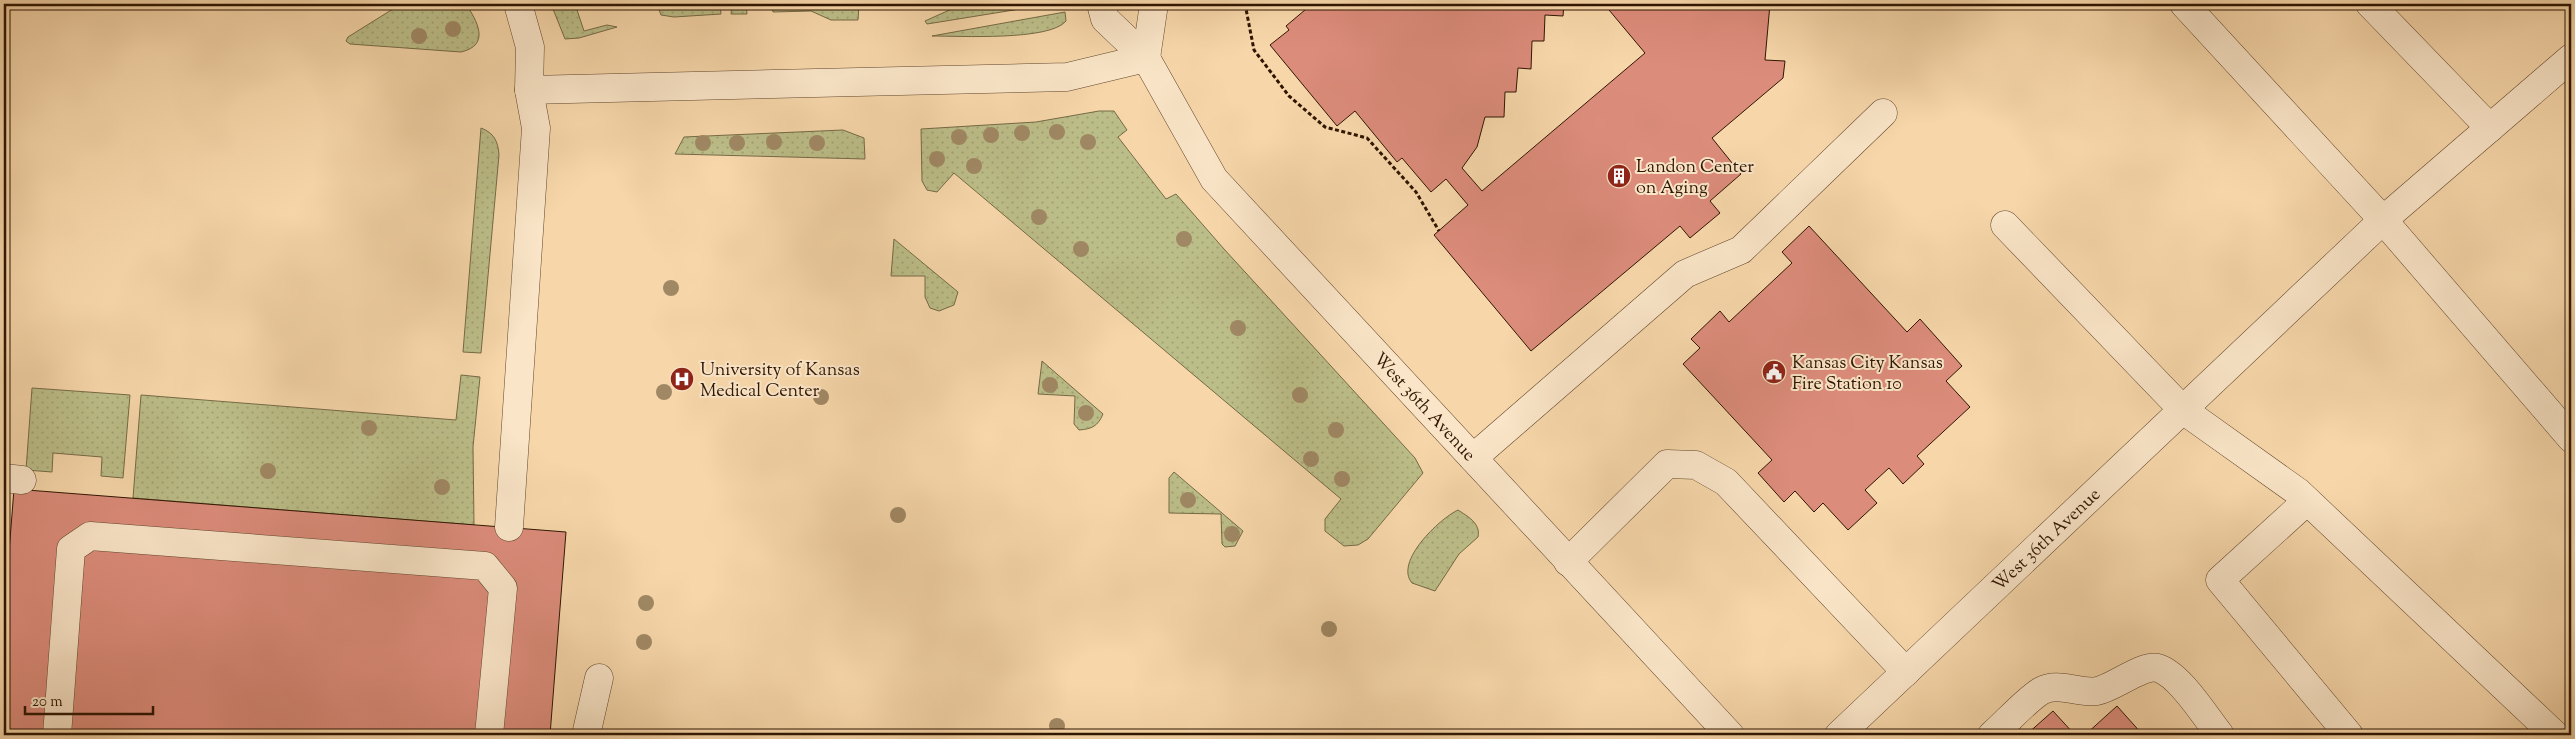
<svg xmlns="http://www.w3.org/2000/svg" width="2575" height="739" font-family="'Sorts Mill Goudy',serif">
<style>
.grass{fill:url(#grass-dots);stroke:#766a45}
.building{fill:#dc8c7b;stroke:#2f1501}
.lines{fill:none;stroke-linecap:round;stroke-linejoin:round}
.minor-casing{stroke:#61462b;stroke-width:29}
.path{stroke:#2f1501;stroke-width:3;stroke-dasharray:4 2.5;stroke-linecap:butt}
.minor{stroke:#fae5c8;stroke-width:28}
.tree{fill:#a08864}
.labels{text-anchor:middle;stroke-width:4;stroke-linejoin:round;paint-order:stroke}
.poi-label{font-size:18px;fill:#2f1501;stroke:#fae5c8;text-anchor:start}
.street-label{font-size:18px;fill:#2f1501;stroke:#fae5c8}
</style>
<defs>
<pattern id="grass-dots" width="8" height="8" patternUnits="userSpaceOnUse" patternTransform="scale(1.25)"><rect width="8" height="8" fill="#bcbe89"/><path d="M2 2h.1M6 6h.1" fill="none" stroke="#a2a274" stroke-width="1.8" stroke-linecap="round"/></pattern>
</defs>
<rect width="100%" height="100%" fill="#f7d7aa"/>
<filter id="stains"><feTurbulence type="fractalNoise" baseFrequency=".004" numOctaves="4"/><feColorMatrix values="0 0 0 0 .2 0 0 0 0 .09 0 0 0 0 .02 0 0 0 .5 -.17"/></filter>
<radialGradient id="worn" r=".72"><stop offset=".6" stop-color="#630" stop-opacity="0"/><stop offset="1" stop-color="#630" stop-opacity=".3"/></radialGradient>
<path class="grass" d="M401,4h65c11,17 25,41 -5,48l-111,-8 -4,-3 2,-4z
M551,4h24l9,27 23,-6 10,2 -38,11 -14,1z
M657,4h89l1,10h-16l1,-9h-12l1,9 -47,3 -13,-2z
M772,4h87l-1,16h-27l-20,-9 -38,1z
M953,4h98l-124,20 -2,-3 29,-13z
M1065,12l1,9c-16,20 -107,15 -134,15z
M1099,111h15l13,19 -9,7 48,62 10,-5 48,55 191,209 8,15 -55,66 -10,6 -14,1 -19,-15v-12l16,-20 -387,-326 -17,19 -10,-2 -5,-9 -1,-52 115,-7z
M481,128c13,5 17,13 18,27l-18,198 -18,-1z
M843,130l21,8 1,21 -190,-5 9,-17z
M894,239l64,53 -4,13 -15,6 -9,-3 -5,-11v-21h-34z
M1042,361l61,53c-5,12 -11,15 -24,16l-5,-6 1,-28 -37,-2z
M461,375l19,2 -7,70 1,78 -341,-27 8,-103 315,25z
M32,388l98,7 -7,83 -22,-2 1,-19 -49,-4 -1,19 -26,-2z
M1174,472l69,59 -8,15 -10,1 -3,-3 -1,-30 -52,-1v-35z
M1458,510c9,6 23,13 20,27l-19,17 -24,37 -23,-8c-18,-21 27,-64 46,-73z"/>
<path class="building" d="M1312,4h252l-1,12 -18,-1 -1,26h-12l-1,28 -13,-1 -2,24h-11l-1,25h-19l-8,30 -15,21 20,23 163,-138 -41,-49h166l-5,56 20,1 -2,17 -71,60 29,36 -31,27 10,12 -30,25 -10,-12 -149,125 -97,-116 34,-30 -22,-26 -15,13 -29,-34 -5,4 -42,-51 -18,15 -67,-81 19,-15 -3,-4z
M1809,226l98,106 13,-13 42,47 -16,15 24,26 -53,49 7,8 -21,20 -14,-16 -24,22 12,13 -29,27 -25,-27 -9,9 -19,-21 -11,11 -26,-29 14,-13 -89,-96 17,-16 -9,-9 29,-28 9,11 63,-59 -10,-11z
M14,489l552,43 -16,203h-546v-119z
M2117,706l26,29h-58z
M2053,711l22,24h-49z"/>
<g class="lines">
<g class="minor-casing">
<g id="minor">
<path id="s1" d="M1101,4l4,15 41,39 68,121 516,556"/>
<path d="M2184,4l199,216 188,218"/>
<path d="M2370,4l120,124"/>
<path d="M1146,58l8,-54"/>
<path d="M529,90l538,-13 79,-19"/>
<path d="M2005,225l178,185 115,82 257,243"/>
<path d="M1473,458l212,-184 56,-24 142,-137"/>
<path d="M4,478l18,2"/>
<path d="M2307,501l-87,79 129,155"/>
<path d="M509,527l27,-399 -7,-38 1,-43 -12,-43"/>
<path d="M1568,562l99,-98 29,1 30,17 180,190"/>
<path d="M57,735l14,-186 19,-13 395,30 18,22 -14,147"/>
<path d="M586,735l13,-57"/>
<path id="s2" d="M1839,735l544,-515 188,-162"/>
<path d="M1992,735c15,-13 33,-34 49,-44 17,-10 37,3 56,0 17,-3 45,-27 61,-23 22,7 47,48 62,67"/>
</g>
</g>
<path class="path" d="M1245,4l9,46 35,46 36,31 42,11 49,54 23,39"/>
<use href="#minor" class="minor"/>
</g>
<g class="tree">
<circle cx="453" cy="29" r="8"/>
<circle cx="419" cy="36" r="8"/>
<circle cx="1057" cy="132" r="8"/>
<circle cx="1022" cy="133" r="8"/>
<circle cx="991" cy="135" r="8"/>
<circle cx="959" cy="137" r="8"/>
<circle cx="774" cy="142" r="8"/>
<circle cx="1088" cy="142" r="8"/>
<circle cx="703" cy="143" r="8"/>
<circle cx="737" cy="143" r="8"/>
<circle cx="817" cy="143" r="8"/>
<circle cx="937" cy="159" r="8"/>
<circle cx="974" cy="166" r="8"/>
<circle cx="1039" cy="217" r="8"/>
<circle cx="1184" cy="239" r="8"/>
<circle cx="1081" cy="249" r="8"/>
<circle cx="671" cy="288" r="8"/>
<circle cx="1238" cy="328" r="8"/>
<circle cx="1050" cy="385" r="8"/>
<circle cx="664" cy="392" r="8"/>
<circle cx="1300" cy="395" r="8"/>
<circle cx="821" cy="397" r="8"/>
<circle cx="1086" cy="413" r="8"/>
<circle cx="369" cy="428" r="8"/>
<circle cx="1336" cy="430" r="8"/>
<circle cx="1311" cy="459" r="8"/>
<circle cx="268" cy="471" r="8"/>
<circle cx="1342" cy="479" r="8"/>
<circle cx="442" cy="487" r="8"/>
<circle cx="1188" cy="500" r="8"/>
<circle cx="898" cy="515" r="8"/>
<circle cx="1232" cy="534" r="8"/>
<circle cx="646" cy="603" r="8"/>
<circle cx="1329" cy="629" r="8"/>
<circle cx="644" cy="642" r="8"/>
<circle cx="1057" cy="726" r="8"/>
</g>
<defs>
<g id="building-disc" transform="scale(1.25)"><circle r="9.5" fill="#8f2418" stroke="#fae5c8"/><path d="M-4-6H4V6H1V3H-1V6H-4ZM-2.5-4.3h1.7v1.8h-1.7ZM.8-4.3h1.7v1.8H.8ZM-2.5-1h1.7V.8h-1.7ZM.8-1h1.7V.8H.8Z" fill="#fff"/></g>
<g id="civic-disc" transform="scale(1.25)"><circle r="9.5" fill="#8f2418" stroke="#fae5c8"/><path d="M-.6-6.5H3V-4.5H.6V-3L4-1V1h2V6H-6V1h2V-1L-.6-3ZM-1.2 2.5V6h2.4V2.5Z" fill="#fff"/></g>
<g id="hospital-disc" transform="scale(1.25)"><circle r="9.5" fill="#8f2418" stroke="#fae5c8"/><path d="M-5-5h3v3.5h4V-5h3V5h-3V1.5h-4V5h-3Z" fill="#fff"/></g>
</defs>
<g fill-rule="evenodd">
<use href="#building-disc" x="1619" y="176"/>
<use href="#civic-disc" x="1774" y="372"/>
<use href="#hospital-disc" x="682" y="379"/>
</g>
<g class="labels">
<g class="poi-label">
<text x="1636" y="172">Landon Center<tspan x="1636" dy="21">on Aging</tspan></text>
<text x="1792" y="368">Kansas City Kansas<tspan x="1792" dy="21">Fire Station 10</tspan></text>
<text x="700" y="375">University of Kansas<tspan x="700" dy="21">Medical Center</tspan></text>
</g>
<g class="street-label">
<text dy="6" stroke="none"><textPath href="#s1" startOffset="521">West 36th Avenue</textPath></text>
<text dy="6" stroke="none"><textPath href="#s2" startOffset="285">West 36th Avenue</textPath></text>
</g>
</g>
<rect width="2575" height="739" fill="none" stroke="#f7d7aa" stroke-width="20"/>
<rect x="5" y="5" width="2565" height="729" fill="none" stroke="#2f1501" stroke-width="2.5"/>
<rect x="10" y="10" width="2555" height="719" fill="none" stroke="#2f1501"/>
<path d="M25 706v8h128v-8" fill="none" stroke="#2f1501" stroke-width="2.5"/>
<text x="32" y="706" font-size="15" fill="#2f1501" stroke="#fae5c8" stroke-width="4" paint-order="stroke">20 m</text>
<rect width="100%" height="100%" filter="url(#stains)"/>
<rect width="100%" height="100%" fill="url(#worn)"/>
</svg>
